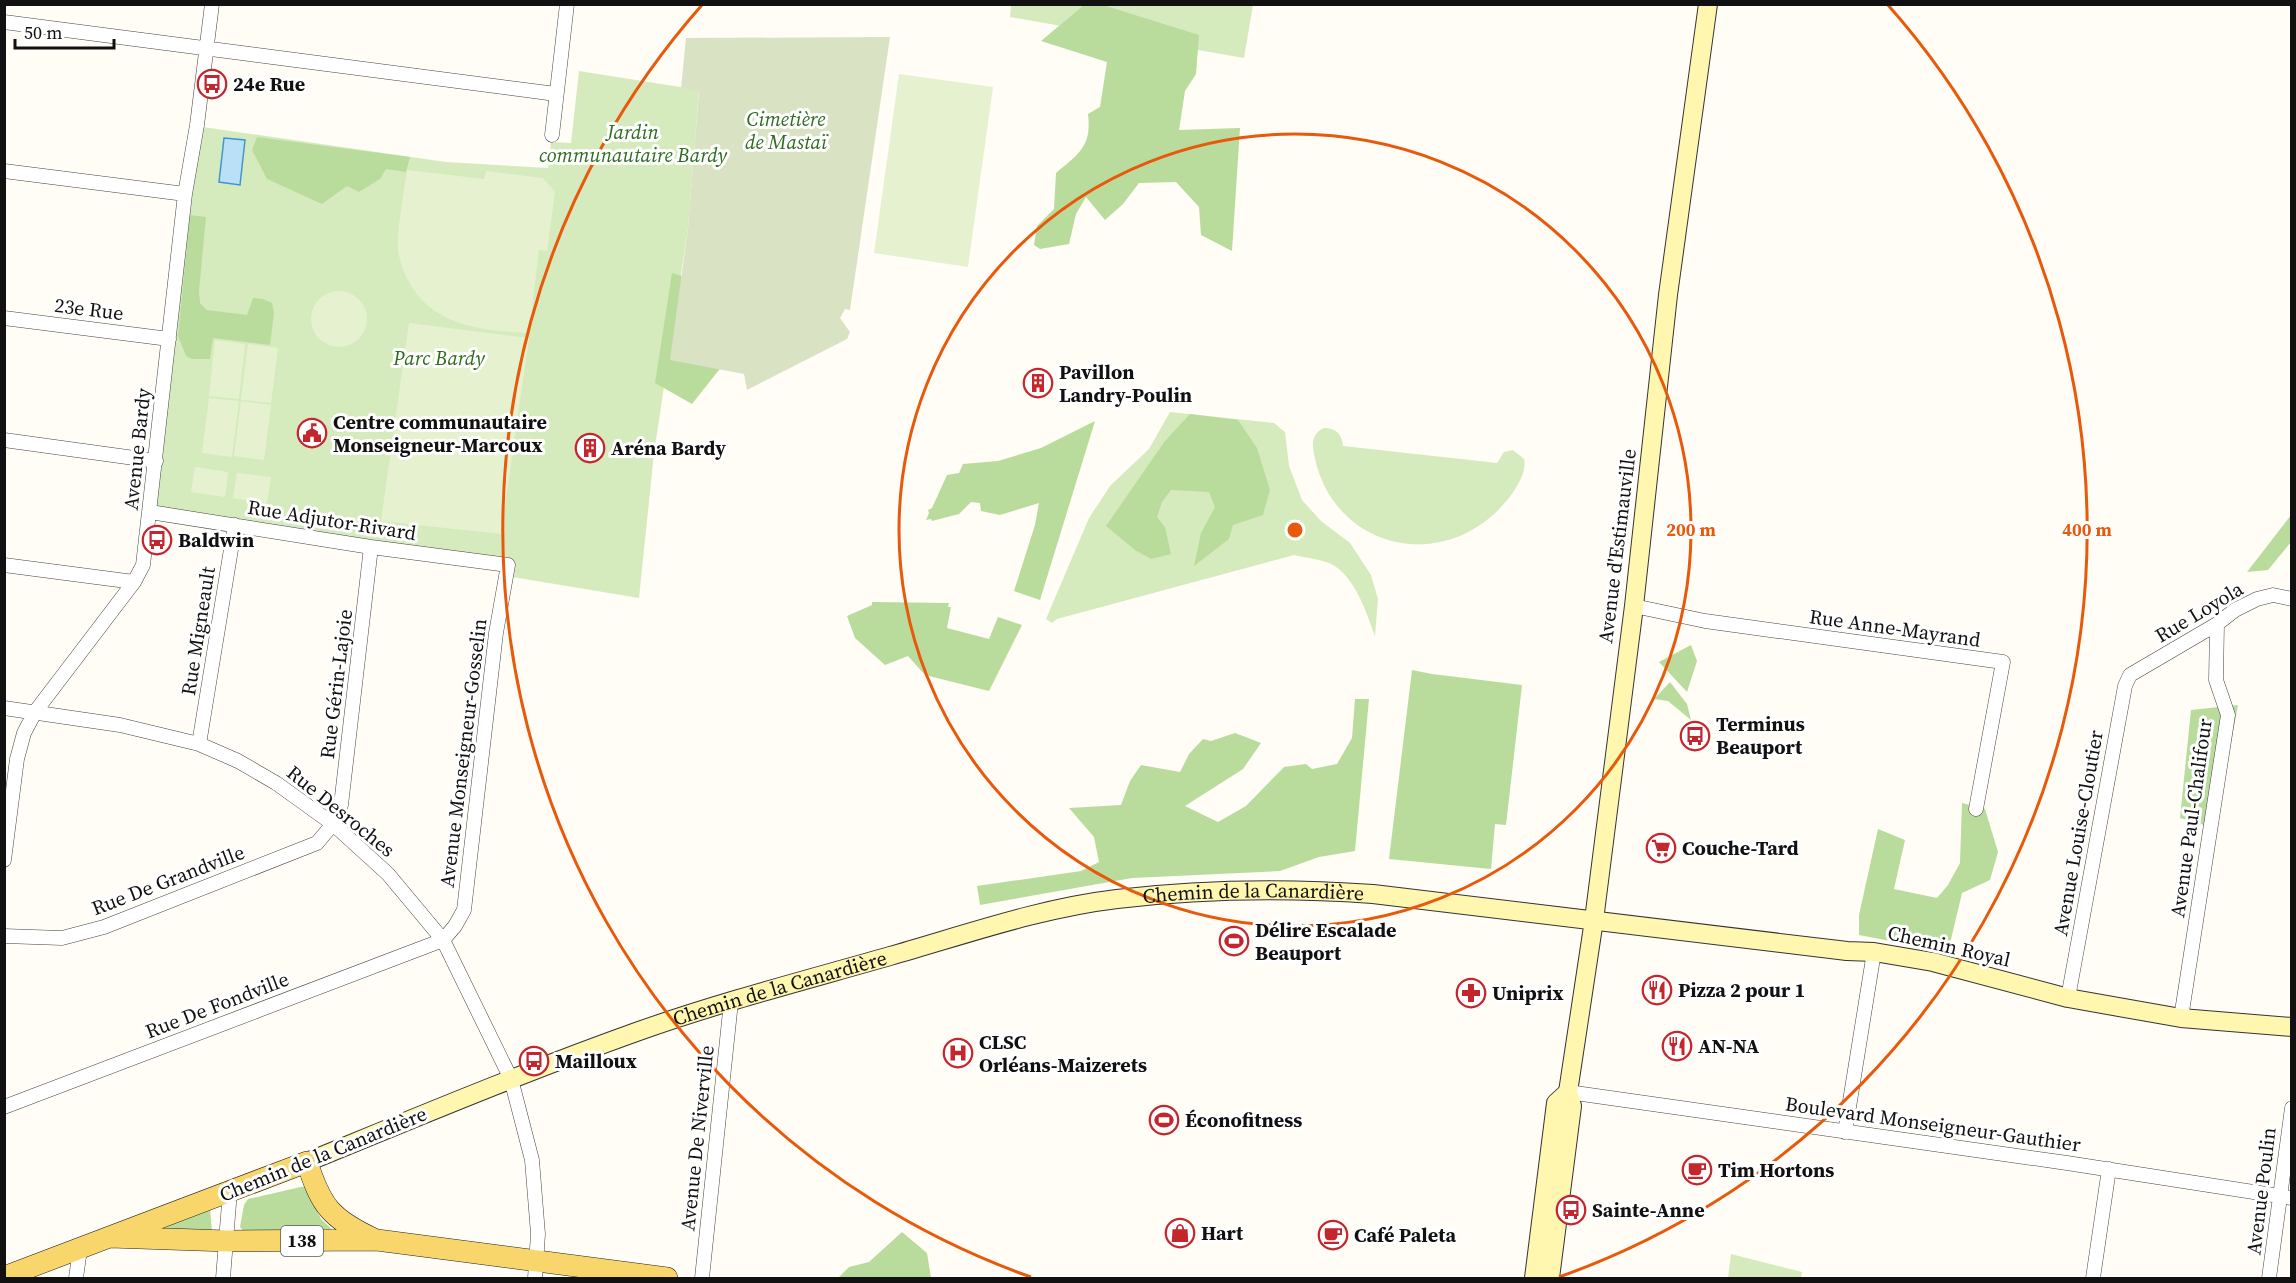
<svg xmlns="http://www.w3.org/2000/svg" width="2296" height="1283" font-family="'Source Serif 4',serif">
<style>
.green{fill:#d5ebbd}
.forest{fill:#b9dc9c}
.cemetery{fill:#d9e3c4}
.pitch{fill:#e6f2cf}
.water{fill:#b9e0f7;stroke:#3f96cf;stroke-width:1.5}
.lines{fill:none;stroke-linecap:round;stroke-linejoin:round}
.minor-casing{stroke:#444;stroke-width:15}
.secondary-casing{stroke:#333;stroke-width:20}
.primary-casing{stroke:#222;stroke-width:22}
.minor{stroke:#fff;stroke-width:14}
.secondary{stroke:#fff6b0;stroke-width:18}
.primary{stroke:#f9d66b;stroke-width:21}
.ring{fill:none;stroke:#e8590c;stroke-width:3}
.labels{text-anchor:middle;stroke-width:6;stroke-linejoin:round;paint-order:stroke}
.shield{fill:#fff;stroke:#585858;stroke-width:1.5}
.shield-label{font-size:18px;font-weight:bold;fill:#111}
.poi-label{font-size:20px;font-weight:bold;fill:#111;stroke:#fff;text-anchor:start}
.park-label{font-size:20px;font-style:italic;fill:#2f6b1f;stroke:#fff}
.street-label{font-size:20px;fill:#111;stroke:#fff}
.centre{fill:#e8590c;stroke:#fff;stroke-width:3}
.ring-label{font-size:18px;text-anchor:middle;font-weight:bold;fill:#e8590c;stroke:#fff;stroke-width:6;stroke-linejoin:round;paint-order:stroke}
</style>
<rect width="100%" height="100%" fill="#fffdf5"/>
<path class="green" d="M1011,5h242l-9,53 -234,-41z
M579,71l120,19 -11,138 -34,225 -15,145 -133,-22 2,-11 -358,-53 35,-318 18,-67 243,35 102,6 3,-26 20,1z
M1170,412l104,11 11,9 4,34 13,34 19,21 29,22 21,32 7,24 -3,37c-9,-24 -20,-60 -44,-72 -10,-5 -26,-6 -37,-9l-237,64 -5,4 -6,-4 43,-101 21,-32 39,-37z
M1324,428c12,0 18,6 19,18l154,17 7,-11 9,-2 11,9c4,15 -13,38 -23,48 -61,66 -166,41 -186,-48 -2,-12 -6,-24 9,-31z
M1731,1254l71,18 -1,6h-73z"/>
<path class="forest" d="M1084,5h19l96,30 -3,39 -11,17 -6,39 61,-2 -8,123 -31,-16 -2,-28 -23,-25 -37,1 -16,21 -18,16 -19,-23 -10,17 -7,30 -29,5 -6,-4 3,-19 17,-17 2,-36c23,-19 36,-27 32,-59l12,-7 7,-45 -66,-21z
M257,137l153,20 -4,15 -20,-3 -6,10 -21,13 -12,-6 -25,18 -55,-25 -15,-29z
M190,215l16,2 -7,74 1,12 7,7 40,5 6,-17 10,1 9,4 2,10 -4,32 -57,-7 -3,21h-18l-6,-3 -8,-20z
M672,273l164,50 -110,38 -34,43 -37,-21z
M1190,414l48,6 19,28 13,42 -7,25 -30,10 -4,14 -35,27 7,-33 14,-26 -6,-15 -38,-2 -9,12 -5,15 8,10 6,27 -20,5 -16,-9 -29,-24 59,-85z
M1095,421l-55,179 -26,-9 21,-66 4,-22 -39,12 -19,-4 -1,-8 -9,-1 -12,12 -27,7 -1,-2 -5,1 3,-7 -1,-3 4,-2 15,-33 12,-2 4,-9 35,-3 43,-13z
M2291,515v27l-23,28 -21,2z
M872,602l77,1 -1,4h3l-4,21 42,11 9,-22 24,8 -33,66 -64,-16 -17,-19 -23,9 -30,-27 -8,-22 25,-11z
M1691,645l6,16 -10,31 -28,-30z
M1412,670l20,4 90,11 -16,140 -11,-1 -4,45 -102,-10z
M1670,682l17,22 4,16 -23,-19 -14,-2z
M1355,699h14l-14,152 -36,6 -39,14 -148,7 -152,27 -3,-19 104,-15 18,-9 -5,-25 -25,-29 52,-3 9,-24 11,-16 39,7 9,-18 14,-15 8,2 24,-8 26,10 -18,26 -58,37 33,16 28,-16 38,-39 22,-3 6,5 25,-5 15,-26z
M2238,705l-23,123 -35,-10 11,-108z
M1962,803l23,6 13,43 -8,28 -28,13 -14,59 -89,-17v-20l19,-86 27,11 -11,49 43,9 11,-13 12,-22z
M305,1186l16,33 16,15h-91l-6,-7 4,-22 4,-6z
M210,1207l2,26 -68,4z
M902,1232l25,21 4,25h-93l11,-11 20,-5z"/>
<path class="cemetery" d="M890,37l-40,273 -5,-1 -5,9 10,14 -3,7 -100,51 -3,-16 -74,-14 18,-132 11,-137 -18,-3 5,-50z"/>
<path class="pitch" d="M899,74l94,13 -25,180 -94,-14z
M407,170l77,9 2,-8 57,7 12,14 -8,59 -8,-1 -10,83c-46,-2 -98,-7 -121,-53 -5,-10 -9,-20 -10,-31 -1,-24 6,-55 9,-79z
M311 319a28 28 0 1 1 56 0a28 28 0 1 1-56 0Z
M409,323l120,15 -28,196 -120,-13z
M215,340l30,4 -6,55 -30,-3z
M248,344l30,4 -7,55 -30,-3z
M209,398l30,3 -7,56 -30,-4z
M241,401l30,4 -7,55 -30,-4z
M195,467l33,5 -3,25 -34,-5z
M237,473l34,4 -4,26 -34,-5z"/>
<path class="water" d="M224,138l21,2 -5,45 -21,-3z"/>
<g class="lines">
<g class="minor-casing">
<path id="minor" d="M4,22l552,72
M552,135l15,-131
M4,171l181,23
M4,318l165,21
M4,440l152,21
M4,565l130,17
M1634,606l71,15 298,41 -27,147
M4,708l116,17 79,19 39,17 38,22 57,41 55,50 55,66 68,139 21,81 6,74 -3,44
M199,744l36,-219
M4,860l13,-101 7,-26 11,-21 99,-130 9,-17 42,-371 12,-69 15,-121
M4,936l58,2 42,-11 213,-84 16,-19 8,-19 30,-258
M2068,998l57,-312 5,-11 87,-51 18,-14 22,-11 16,-4 19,4
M2181,1018l47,-303 -12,-35 1,-56
M1568,1092l499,71 225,35
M4,1107l439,-167 12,-14 9,-16 32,-277 12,-68 -137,-18 -221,-35
M1845,1132l29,-180
M76,1278l4,-29
M223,1278l7,-87
M702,1278l29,-276
M2093,1278l16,-109
M2269,1278l23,-170"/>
</g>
<g class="secondary-casing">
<g id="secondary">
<path id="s1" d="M307,1162c110,-45 220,-91 332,-131 82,-29 167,-51 251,-75 74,-21 150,-48 227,-57 84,-10 171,-11 256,-5l474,57 27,1 59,10 135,36 113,20 111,9"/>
<path d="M1534,1278l22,-175 12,-11"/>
<path d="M1550,1278l22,-172 -4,-14 26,-172 40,-314 34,-311 40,-291"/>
</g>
</g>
<g class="primary-casing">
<path id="primary" d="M110,1237l117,4 150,-1 290,38
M4,1277l303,-115c14,44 24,57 67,77"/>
</g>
<use href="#minor" class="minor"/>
<use href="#secondary" class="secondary"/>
<use href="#primary" class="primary"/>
</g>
<g class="ring">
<circle cx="1295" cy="530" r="396"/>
<path d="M1031 1277A792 792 0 0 1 702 5M1888 5A792 792 0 0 1 1559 1277"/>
</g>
<defs>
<g id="bus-ring" transform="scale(1.5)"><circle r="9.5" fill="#fff" stroke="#c4262e" stroke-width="1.5"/><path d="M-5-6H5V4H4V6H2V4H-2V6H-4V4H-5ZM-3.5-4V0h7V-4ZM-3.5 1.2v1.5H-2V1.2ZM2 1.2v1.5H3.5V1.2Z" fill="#c4262e"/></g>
<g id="building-ring" transform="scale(1.5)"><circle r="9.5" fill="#fff" stroke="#c4262e" stroke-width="1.5"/><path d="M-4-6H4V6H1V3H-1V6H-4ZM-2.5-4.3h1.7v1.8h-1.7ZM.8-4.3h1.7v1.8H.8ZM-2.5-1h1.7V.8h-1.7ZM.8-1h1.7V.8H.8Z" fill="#c4262e"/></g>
<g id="civic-ring" transform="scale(1.5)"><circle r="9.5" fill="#fff" stroke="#c4262e" stroke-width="1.5"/><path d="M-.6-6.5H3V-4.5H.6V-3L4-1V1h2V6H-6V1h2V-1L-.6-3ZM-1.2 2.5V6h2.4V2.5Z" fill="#c4262e"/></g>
<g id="supermarket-ring" transform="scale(1.5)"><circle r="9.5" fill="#fff" stroke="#c4262e" stroke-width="1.5"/><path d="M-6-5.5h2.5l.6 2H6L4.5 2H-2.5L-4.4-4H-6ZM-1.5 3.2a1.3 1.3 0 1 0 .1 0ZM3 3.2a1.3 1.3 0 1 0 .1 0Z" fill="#c4262e"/></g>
<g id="stadium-ring" transform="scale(1.5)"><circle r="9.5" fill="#fff" stroke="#c4262e" stroke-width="1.5"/><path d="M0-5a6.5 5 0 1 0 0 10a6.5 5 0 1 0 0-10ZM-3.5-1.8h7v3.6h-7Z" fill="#c4262e"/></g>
<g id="restaurant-ring" transform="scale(1.5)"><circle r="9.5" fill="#fff" stroke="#c4262e" stroke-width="1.5"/><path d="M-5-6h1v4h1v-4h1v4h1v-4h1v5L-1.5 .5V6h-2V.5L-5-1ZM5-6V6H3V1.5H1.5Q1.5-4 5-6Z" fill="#c4262e"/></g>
<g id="pharmacy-ring" transform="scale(1.5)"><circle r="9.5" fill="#fff" stroke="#c4262e" stroke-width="1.5"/><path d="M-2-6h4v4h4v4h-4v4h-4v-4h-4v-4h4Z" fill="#c4262e"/></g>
<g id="hospital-ring" transform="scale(1.5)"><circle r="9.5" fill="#fff" stroke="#c4262e" stroke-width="1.5"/><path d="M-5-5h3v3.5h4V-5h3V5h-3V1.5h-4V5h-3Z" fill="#c4262e"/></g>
<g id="cafe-ring" transform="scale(1.5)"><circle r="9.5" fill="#fff" stroke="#c4262e" stroke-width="1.5"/><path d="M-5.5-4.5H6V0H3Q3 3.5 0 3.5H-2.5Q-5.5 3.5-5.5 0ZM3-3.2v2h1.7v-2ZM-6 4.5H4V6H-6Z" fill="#c4262e"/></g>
<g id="shop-ring" transform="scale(1.5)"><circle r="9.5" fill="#fff" stroke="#c4262e" stroke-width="1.5"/><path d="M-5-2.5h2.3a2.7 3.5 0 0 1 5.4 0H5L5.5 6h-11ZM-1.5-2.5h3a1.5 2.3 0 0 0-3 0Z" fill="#c4262e"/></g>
</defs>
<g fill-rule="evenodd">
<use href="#bus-ring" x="212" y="84"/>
<use href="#building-ring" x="1038" y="383"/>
<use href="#civic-ring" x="312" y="433"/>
<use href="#building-ring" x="590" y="448"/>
<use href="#bus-ring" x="157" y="540"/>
<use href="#bus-ring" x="1695" y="736"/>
<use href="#supermarket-ring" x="1661" y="848"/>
<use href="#stadium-ring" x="1234" y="941"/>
<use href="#restaurant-ring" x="1657" y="990"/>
<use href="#pharmacy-ring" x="1471" y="993"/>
<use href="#restaurant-ring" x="1677" y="1046"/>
<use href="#hospital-ring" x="958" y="1053"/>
<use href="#bus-ring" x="534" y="1061"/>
<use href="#stadium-ring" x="1164" y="1120"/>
<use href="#cafe-ring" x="1697" y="1170"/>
<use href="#bus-ring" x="1571" y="1210"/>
<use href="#shop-ring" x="1180" y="1233"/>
<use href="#cafe-ring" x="1333" y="1235"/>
</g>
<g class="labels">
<rect class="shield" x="281" y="1226" width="42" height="30" rx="4.5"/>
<g class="shield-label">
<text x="302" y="1247">138</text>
</g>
<g class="poi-label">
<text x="233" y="91">24e Rue</text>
<text x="1059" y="379">Pavillon<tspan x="1059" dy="23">Landry-Poulin</tspan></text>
<text x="333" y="429">Centre communautaire<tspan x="333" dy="23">Monseigneur-Marcoux</tspan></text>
<text x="611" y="455">Aréna Bardy</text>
<text x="178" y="547">Baldwin</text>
<text x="1716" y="731">Terminus<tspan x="1716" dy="23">Beauport</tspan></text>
<text x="1682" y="855">Couche-Tard</text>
<text x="1255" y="937">Délire Escalade<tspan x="1255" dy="23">Beauport</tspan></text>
<text x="1678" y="997">Pizza 2 pour 1</text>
<text x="1492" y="1000">Uniprix</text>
<text x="979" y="1049">CLSC<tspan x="979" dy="23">Orléans-Maizerets</tspan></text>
<text x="1698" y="1053">AN-NA</text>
<text x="555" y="1068">Mailloux</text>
<text x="1185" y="1127">Éconofitness</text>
<text x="1718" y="1177">Tim Hortons</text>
<text x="1592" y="1217">Sainte-Anne</text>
<text x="1201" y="1240">Hart</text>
<text x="1354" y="1242">Café Paleta</text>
</g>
<g class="park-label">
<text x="786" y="126">Cimetière<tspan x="786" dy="23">de Mastaï</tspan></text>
<text x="633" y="139">Jardin<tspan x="633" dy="23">communautaire Bardy</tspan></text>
<text x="439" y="365">Parc Bardy</text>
</g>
<g class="street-label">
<text transform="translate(89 309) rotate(7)" y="7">23e Rue</text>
<text transform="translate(137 449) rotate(-84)" y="7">Avenue Bardy</text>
<text transform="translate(332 520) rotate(9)" y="7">Rue Adjutor-Rivard</text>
<text transform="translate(1617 546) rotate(-83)" y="7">Avenue d'Estimauville</text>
<text transform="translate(2199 612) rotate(-31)" y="7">Rue Loyola</text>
<text transform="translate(1895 628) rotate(8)" y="7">Rue Anne-Mayrand</text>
<text transform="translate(198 631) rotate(-81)" y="7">Rue Migneault</text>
<text transform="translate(336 684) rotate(-83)" y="7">Rue Gérin-Lajoie</text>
<text transform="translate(463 753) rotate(-83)" y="7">Avenue Monseigneur-Gosselin</text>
<text transform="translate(341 811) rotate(39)" y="7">Rue Desroches</text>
<text transform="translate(2191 818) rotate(-82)" y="7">Avenue Paul-Chalifour</text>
<text transform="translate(2078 833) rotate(-80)" y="7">Avenue Louise-Cloutier</text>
<text transform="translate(168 880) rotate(-21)" y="7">Rue De Grandville</text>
<text dy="7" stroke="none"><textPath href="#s1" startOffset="990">Chemin de la Canardière</textPath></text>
<text transform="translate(1949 946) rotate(13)" y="7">Chemin Royal</text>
<text dy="7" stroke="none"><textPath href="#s1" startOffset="504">Chemin de la Canardière</textPath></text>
<text transform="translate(217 1005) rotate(-21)" y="7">Rue De Fondville</text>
<text transform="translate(1933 1124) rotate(8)" y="7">Boulevard Monseigneur-Gauthier</text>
<text transform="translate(697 1138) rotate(-84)" y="7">Avenue De Niverville</text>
<text transform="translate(323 1154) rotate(-22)" y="7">Chemin de la Canardière</text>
<text transform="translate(2261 1191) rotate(-83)" y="7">Avenue Poulin</text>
</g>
</g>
<circle cx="1295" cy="530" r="9" class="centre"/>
<g class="ring-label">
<text x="1691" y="536">200 m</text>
<text x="2087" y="536">400 m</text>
</g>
<rect width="2296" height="1283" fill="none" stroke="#111111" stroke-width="12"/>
<path d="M15 39v9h99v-9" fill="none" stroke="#111111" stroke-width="3"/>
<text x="24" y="39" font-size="18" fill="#111111" stroke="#ffffff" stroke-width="4.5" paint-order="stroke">50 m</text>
</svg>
